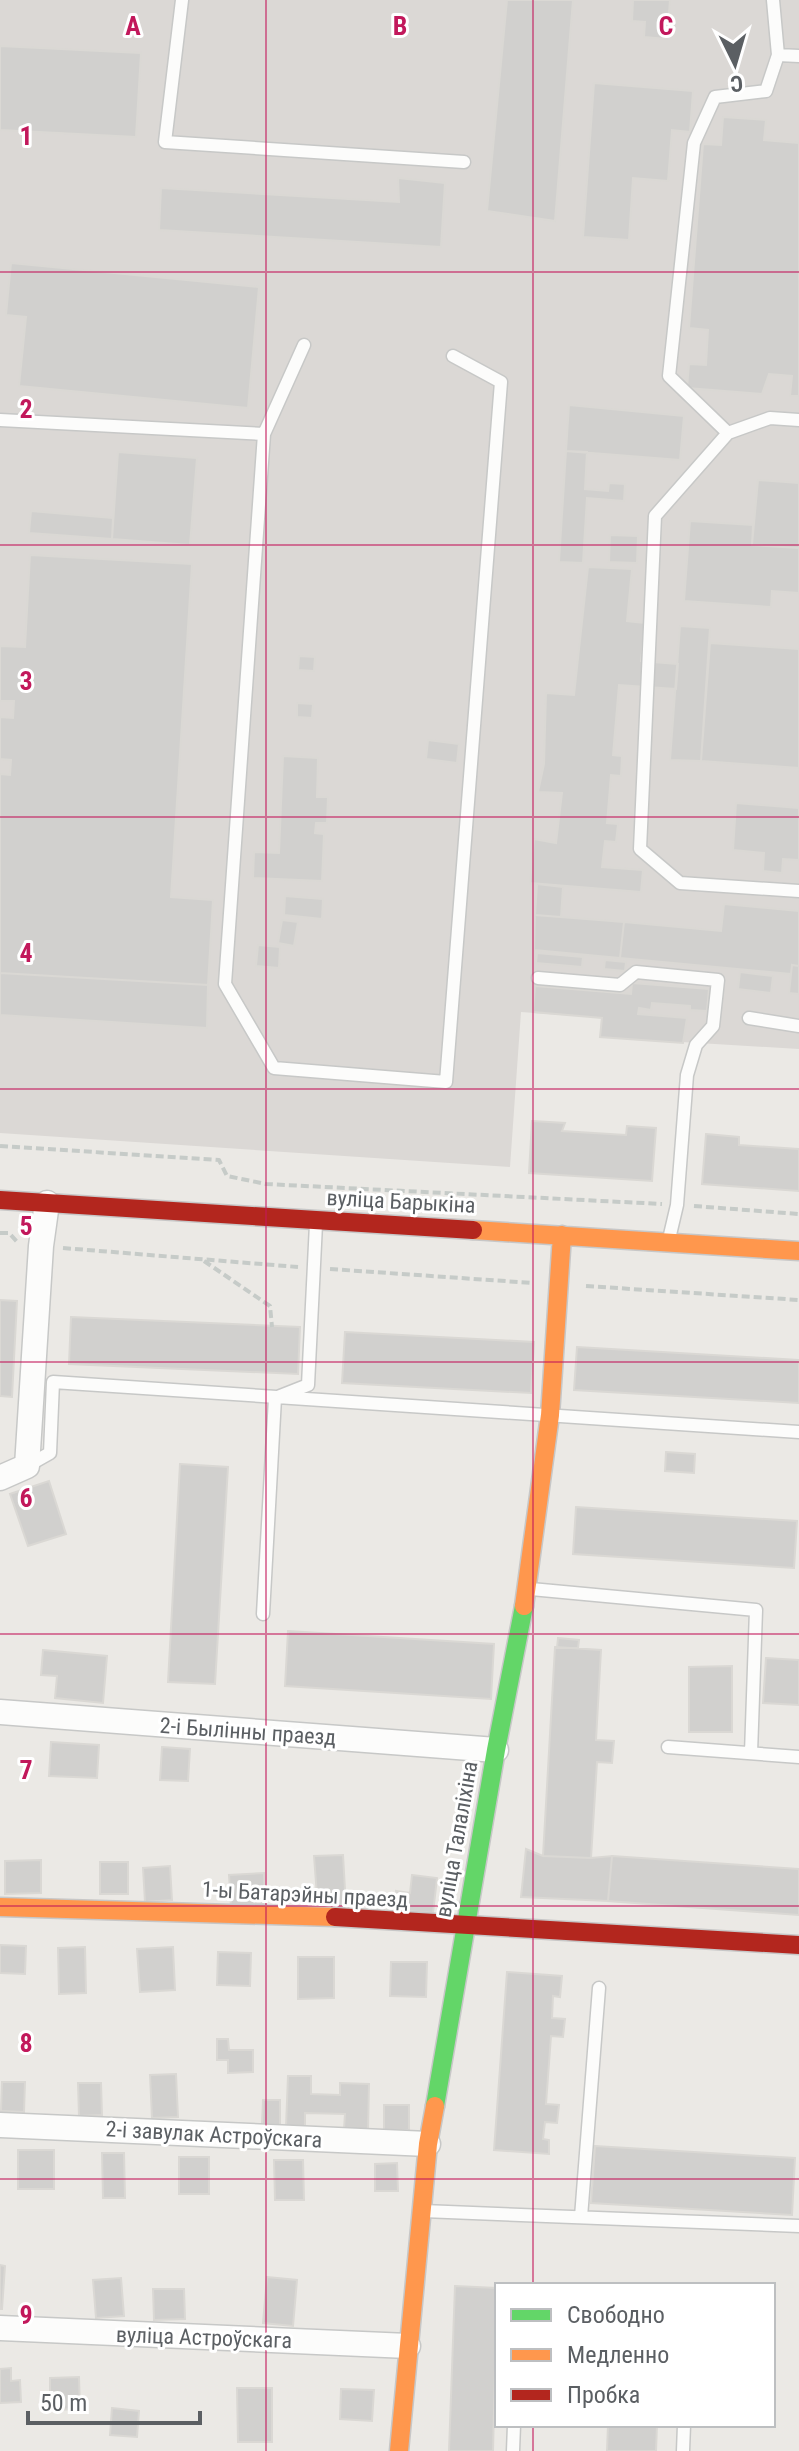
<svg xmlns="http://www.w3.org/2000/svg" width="799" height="2451" font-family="'Roboto Condensed',sans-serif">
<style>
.industrial{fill:#dbd8d5}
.building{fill:#d1d0ce;stroke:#dad8d4;stroke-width:2}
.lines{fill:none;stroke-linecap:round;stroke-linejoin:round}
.lane-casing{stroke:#c7c8c7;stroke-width:15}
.street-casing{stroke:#c7c8c7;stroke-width:27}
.fast-casing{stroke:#c7c7c7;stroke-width:21}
.slow-casing{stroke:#c7c7c7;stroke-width:21}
.jam-casing{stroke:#c7c7c7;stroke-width:21}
.path{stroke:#c6cbc8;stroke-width:4;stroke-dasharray:8 4;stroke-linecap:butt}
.lane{stroke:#fcfcfb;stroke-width:12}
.street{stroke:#fcfcfb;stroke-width:24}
.fast{stroke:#63d668;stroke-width:18}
.slow{stroke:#ff974d;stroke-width:18}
.jam{stroke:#b3261e;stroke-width:18}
.grid{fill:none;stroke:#c2185b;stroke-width:2;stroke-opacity:0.55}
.labels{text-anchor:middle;stroke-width:6;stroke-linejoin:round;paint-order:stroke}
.street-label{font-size:22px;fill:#5b5f63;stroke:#fff}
.grid-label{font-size:26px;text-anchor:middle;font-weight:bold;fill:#c2185b;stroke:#fff;stroke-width:6;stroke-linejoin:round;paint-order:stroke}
</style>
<rect width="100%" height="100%" fill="#ebe9e5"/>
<path class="industrial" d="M0,0h799v1049l-199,-12 1,-19 -80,-6 -11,155 -510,-34z"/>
<path class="building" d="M507,0h66l-18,221 -68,-10z
M633,0h37l-3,39 -23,-2 1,-15 -13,-1z
M0,46l141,7 -5,84 -136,-7z
M594,83l99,8 -3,41 -18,-2 -4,51 -35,-3 -4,62 -46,-3z
M723,117l43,3 -2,20 35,3v253h-9l2,-20 -23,-2 -7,20 -75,-6 2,-24 17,1 2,-35 -19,-2 14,-184 18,1z
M398,178l47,5 -4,64 -282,-17 2,-42 238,14z
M11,263l248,24 -11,121 -229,-22 7,-69 -20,-2z
M569,405l115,11 -4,44 -114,-9z
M566,451l21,1 -2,37 23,2 1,-8 16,1 -1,17 -37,-3 -4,65 -24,-1z
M118,452l79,6 -7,87 -78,-6z
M758,480l41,3v65l-47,-3z
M31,511l82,7 -1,21 -83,-6z
M690,521l63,4 -1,20 47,3v45l-27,-2 -1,16 -87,-6z
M610,535l28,1 -1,27 -28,-1z
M30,555l162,9 -21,333 42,3 -5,85 -208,-12v-199l10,1 1,-15 -11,-1v-42l13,1 1,-17h-14v-55l25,1z
M588,567l44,2 -5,52 18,2 -4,38 37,3 -2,25 -57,-4 -6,70 9,1 -1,20 -10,-1 -4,48 11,1 -2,18 -11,-1 -3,26 41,3 -2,22 -111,-9 4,-44 22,4 6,-50 -24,-1 6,-28 2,-71 28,2z
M680,626l30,2 -9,133 -31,-1z
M710,643l89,6v119l-98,-7z
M299,656l16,1 -1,14 -16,-1z
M297,703l16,1 -1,14 -15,-1z
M428,740l31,4 -2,19 -31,-4z
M283,756l35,2 -1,39h11l-1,26h-11l-1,10 9,1 -2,47 -69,-3 1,-26 25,1z
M736,803l63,5v52l-16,-1 -1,14 -19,-2 1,-18 -31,-3z
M537,884l26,3 -2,30 -26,-2z
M285,896l38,3 -1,20 -38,-4z
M724,904l75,7v55l-7,-1 -1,9 -171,-16 4,-36 97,9z
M535,915l89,7 -4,36 -86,-8z
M282,920l16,2 -4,24 -16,-3z
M258,945l22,2 -1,21 -23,-2z
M537,953l46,4 -1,10 -46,-4z
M605,960l21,2 -1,9 -21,-2z
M792,965l7,1v28l-10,-1z
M740,972l33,4 -2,17 -33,-4z
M0,973l208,12 -1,43 -207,-13z
M632,983l77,6 -2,22 -17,-1v-4l-38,-3 -1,7 -12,-2 -1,6 49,4 -4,25 -83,-6 2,-19 -69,-6 2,-26 96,8z
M532,1121l33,2 -3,8 64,4 1,-9 29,2 -4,53 -123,-8z
M706,1134l33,3v8l60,4v42l-97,-7z
M0,1300l17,1 -5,96 -12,-1z
M71,1317l229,10 -2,47 -229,-10z
M345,1332l189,10 -3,51 -189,-10z
M577,1347l222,13v43l-225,-13z
M666,1452l29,2 -1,19 -29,-2z
M180,1464l48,3 -13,217 -47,-2z
M49,1481l17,53 -38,12 -18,-52z
M576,1507l221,14 -3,47 -221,-14z
M288,1631l206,13 -3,55 -206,-13z
M558,1638l21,2 -1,8h-21z
M555,1647l46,3 -5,90 18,1 -2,22 -15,-1 -6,96 -48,-2z
M43,1650l64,6 -4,47 -48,-5 2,-22 -16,-1z
M766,1658l33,2v45l-36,-2z
M732,1666v66h-43v-65z
M51,1742l48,3 -2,33 -48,-2z
M162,1747l28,2 -2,32 -28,-1z
M526,1849l17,7 48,2 21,-2 -4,45 -87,-4z
M343,1855l3,52 -28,2 -4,-53z
M612,1856l187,13v46l-191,-14z
M41,1860v33l-36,1v-33z
M100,1862h28v32h-28z
M170,1866l2,34 -27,2 -2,-34z
M264,1873l1,33 -34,1 -2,-32z
M412,1875l25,3 -4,35 -39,-3 2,-19 14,2z
M0,1945l26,1 -1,28 -25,-1z
M85,1947l1,46 -27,1 -1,-46z
M173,1947l2,43 -35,2 -3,-43z
M218,1952l33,1 -1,33 -33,-1z
M298,1957h36v41l-36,1z
M391,1962h36l-1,35 -36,-1z
M507,1972l55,4 -2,21 -7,-1 -1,22 13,1 -2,18 -12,-1 -5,68 13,1 -2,18 -12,-1 -2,17 6,1v14l-55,-4z
M217,2039h11l1,11h24v22l-25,1v-13h-11z
M176,2074l2,43 -26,1 -2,-43z
M288,2076h23v18l29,1v-12l29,1 -1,46 -24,-1 1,-15 -40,-1v15l-19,-1z
M2,2082h23l-1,30 -23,-1z
M78,2083h23l1,32 -23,1z
M263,2100h17v25l-18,-1z
M384,2105h25v25h-25z
M595,2146l200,12 -3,57 -201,-12z
M18,2150h36v39h-36z
M102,2153h22l1,45h-22z
M179,2157h30v37h-30z
M274,2160h29l1,40h-29z
M397,2163l1,28h-23v-27z
M0,2265l5,1 -3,43h-2z
M267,2277l30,3 -4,46 -30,-3z
M121,2278l3,38 -28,2 -3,-38z
M455,2286l42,2 -4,163h-44z
M153,2289h31l1,30 -31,1z
M11,2368v13l9,-1 1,22 -21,1v-34z
M79,2377l1,32 -30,1v-32z
M237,2388h35v54h-34z
M341,2389l33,1 -2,31 -32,-2z
M112,2408l27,3 -2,26 -27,-2z
M608,2425h49l-1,26h-49z"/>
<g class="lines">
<g class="lane-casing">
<path id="lane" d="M182,0l-17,142 299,20
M778,55l21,1
M0,420l264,14 40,-89
M799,420l-29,-2 -42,15 -73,83 -15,333 40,34 119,8
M728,433l-59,-57 25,-233 21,-46 51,-6 12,-36 -5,-55
M264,434l-39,550 49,84 172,14 55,-700 -48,-26
M538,978l82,7 16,-13 82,8 -5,46 -17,19 -9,30 -10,130 -8,34
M749,1018l50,8
M27,1466l23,-13 3,-71 746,50
M531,1589l225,21 -5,143
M263,1614l12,-216 33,-13 8,-161
M668,1747l131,10
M423,2211l376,15
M581,2217l18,-229
M513,2451l1,-26
M683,2451l1,-26"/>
</g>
<g class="street-casing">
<path id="street" d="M0,1478l27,-12 14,-220 6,-43
M0,1712l496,38
M0,2125l428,19
M0,2328l408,18"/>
</g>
<g class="fast-casing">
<path id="fast" d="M435,2106l61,-356 28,-144"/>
</g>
<g class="slow-casing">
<path id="slow" d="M473,1230l326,21
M524,1606l26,-191 12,-180
M0,1907l335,10
M399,2451l29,-307 7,-38"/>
</g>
<g class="jam-casing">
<path id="jam" d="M0,1200l473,30
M335,1917l464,28"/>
</g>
<path class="path" d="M0,1146l219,14 8,16 39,8 396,20
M694,1206l105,8
M0,1233h9l10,11
M63,1248l235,19
M204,1261l66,45 2,21
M330,1269l203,14
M586,1286l213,14"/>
<use href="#lane" class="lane"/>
<use href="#street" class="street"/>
<use href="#fast" class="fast"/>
<use href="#slow" class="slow"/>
<use href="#jam" class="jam"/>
</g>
<path class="grid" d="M266,0v2451M533,0v2285M0,272h799M0,545h799M0,817h799M0,1089h799M0,1362h799M0,1634h799M0,1906h799M0,2179h799M533,2425v26"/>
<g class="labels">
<g class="street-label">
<text transform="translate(401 1201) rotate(3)" y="8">вуліца Барыкіна</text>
<text transform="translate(248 1731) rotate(4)" y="8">2-і Былінны праезд</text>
<text transform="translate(456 1839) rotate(-80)" y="8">вуліца Талаліхіна</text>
<text transform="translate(305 1894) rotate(3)" y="8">1-ы Батарэйны праезд</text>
<text transform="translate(214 2134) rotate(3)" y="8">2-і завулак Астроўскага</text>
<text transform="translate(204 2337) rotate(2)" y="8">вуліца Астроўскага</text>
</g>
</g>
<g class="grid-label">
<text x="133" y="35">A</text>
<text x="400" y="35">B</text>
<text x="666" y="35">C</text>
<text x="26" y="145">1</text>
<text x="26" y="418">2</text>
<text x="26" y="690">3</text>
<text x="26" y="962">4</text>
<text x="26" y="1235">5</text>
<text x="26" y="1507">6</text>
<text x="26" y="1779">7</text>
<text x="26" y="2052">8</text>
<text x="26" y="2324">9</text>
</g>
<rect x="495" y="2283" width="280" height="144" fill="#ffffff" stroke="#bdbfc1" stroke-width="2"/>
<rect x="511" y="2309" width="40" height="12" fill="#63d668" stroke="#bdbfc1" stroke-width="2"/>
<text x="567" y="2323" font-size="24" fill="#5b5f63">Свободно</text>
<rect x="511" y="2349" width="40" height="12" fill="#ff974d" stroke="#bdbfc1" stroke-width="2"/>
<text x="567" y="2363" font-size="24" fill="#5b5f63">Медленно</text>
<rect x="511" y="2389" width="40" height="12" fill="#b3261e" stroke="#bdbfc1" stroke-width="2"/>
<text x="567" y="2403" font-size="24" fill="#5b5f63">Пробка</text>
<g transform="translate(735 64) rotate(175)" stroke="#ffffff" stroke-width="6" paint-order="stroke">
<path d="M0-6L14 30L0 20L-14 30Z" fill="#5b5f63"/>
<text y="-12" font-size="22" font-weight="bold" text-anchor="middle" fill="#5b5f63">С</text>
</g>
<path d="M28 2411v12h172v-12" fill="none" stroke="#5b5f63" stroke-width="4"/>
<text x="40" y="2411" font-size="24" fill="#5b5f63" stroke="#ffffff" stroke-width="6" paint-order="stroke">50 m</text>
</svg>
